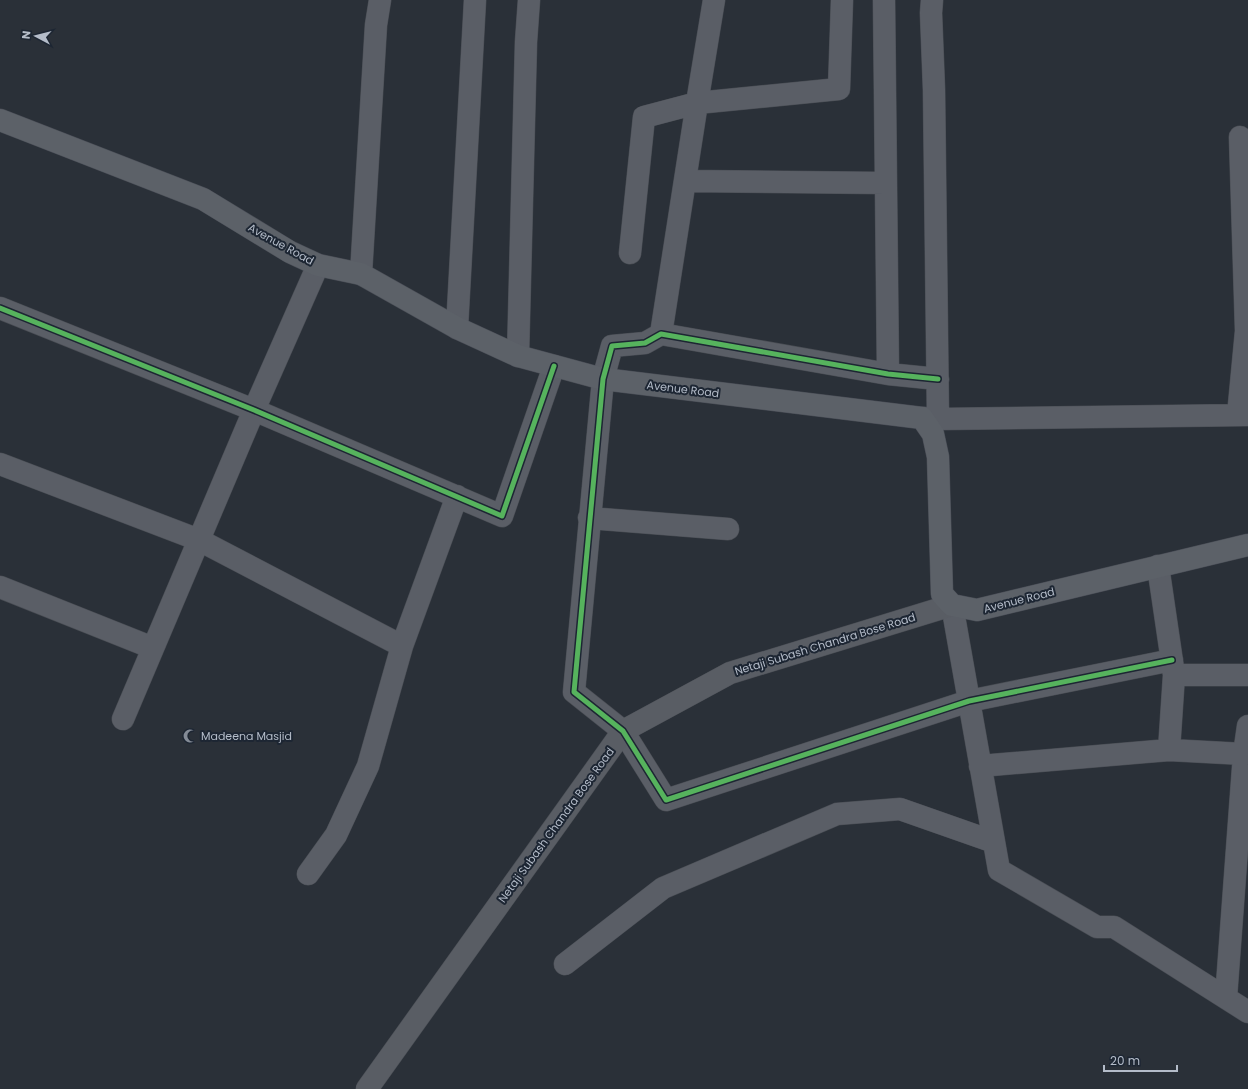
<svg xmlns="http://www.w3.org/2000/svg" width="1248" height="1089" font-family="Poppins,sans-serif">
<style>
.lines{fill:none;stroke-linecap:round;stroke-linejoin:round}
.minor-casing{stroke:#484c53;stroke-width:23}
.secondary-casing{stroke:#484c53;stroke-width:23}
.primary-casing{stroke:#484c55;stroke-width:23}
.minor{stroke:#5a5e66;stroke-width:22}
.secondary{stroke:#595d64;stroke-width:22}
.primary{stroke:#5c6168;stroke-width:22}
.cycleway-casing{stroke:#1d2633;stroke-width:8}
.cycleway{stroke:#56b35d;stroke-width:5}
.labels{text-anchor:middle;stroke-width:4;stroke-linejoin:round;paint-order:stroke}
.street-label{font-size:11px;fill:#b4bcc9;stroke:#1d2633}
.poi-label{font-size:11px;fill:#b4bcc9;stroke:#1d2633;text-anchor:start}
</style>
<rect width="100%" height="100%" fill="#2a3038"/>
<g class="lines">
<g class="minor-casing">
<path id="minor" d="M884,0l4,374
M932,0l-1,13 3,77 4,329
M685,181l201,2
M630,253l14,-136 53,-14 142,-14 3,-89
M361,274l15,-249 4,-25
M0,308l254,102 248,106 52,-150
M457,328l18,-328
M661,334l36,-231 17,-103
M518,356l8,-314 3,-42
M938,379l-50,-5 -227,-40 -16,9 -33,3 -9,33 -29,313 49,39 43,69 303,-99 203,-41
M1238,415l8,-84 -6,-194
M923,418l15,1 310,-4
M0,464l199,76 203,106 55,-150
M589,518l139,11
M1158,566l16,109h74
M0,587l153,61
M952,605l47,265 98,57h17l134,85
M123,719l131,-309 64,-145
M1169,750l75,4 -18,244
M1244,754l4,-28
M980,766l189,-16 5,-75
M308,874l28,-39 32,-69 34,-120
M565,964l98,-76 174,-74 63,-5 94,33"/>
</g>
<g class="secondary-casing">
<path id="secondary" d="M367,1089l256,-358 107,-58 222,-68"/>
</g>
<g class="primary-casing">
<path id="primary" d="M0,120l203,79 87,53 28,13 43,9 96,54 61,28 85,23 319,39 11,16 5,23 4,137 10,11 25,5 271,-65"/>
</g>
<use href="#minor" class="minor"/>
<use href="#secondary" class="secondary"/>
<use href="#primary" class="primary"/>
<g class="cycleway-casing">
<path id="cycleway" d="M0,308l254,102 248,106 52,-150
M938,379l-50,-5 -227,-40 -16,9 -33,3 -9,33 -29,313 49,39 43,69 303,-99 203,-41"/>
</g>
<use href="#cycleway" class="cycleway"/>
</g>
<defs>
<g id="mosque-bare" transform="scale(1.08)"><path d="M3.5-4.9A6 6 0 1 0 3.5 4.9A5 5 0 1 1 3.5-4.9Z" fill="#848b96" stroke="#1d2633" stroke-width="2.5" paint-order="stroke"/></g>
</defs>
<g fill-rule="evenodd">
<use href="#mosque-bare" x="190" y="736"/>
</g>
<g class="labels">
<g class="street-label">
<text transform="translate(281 244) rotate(29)" y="4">Avenue Road</text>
<text transform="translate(683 389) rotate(7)" y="4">Avenue Road</text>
<text transform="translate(1019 600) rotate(-14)" y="4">Avenue Road</text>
<text transform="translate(825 644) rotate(-17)" y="4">Netaji Subash Chandra Bose Road</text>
<text transform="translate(556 825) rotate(-54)" y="4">Netaji Subash Chandra Bose Road</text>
</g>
<g class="poi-label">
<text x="201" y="740">Madeena Masjid</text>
</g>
</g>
<g transform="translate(36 36) rotate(277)" stroke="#1d2633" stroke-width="3" paint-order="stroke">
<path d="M0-3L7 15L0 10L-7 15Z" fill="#b4bcc9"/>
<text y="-6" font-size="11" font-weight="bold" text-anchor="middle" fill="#b4bcc9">N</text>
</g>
<path d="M1104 1065v6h73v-6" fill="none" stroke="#b4bcc9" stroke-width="2"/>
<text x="1110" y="1065" font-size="12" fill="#b4bcc9" stroke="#1d2633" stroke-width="3" paint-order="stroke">20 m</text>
</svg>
